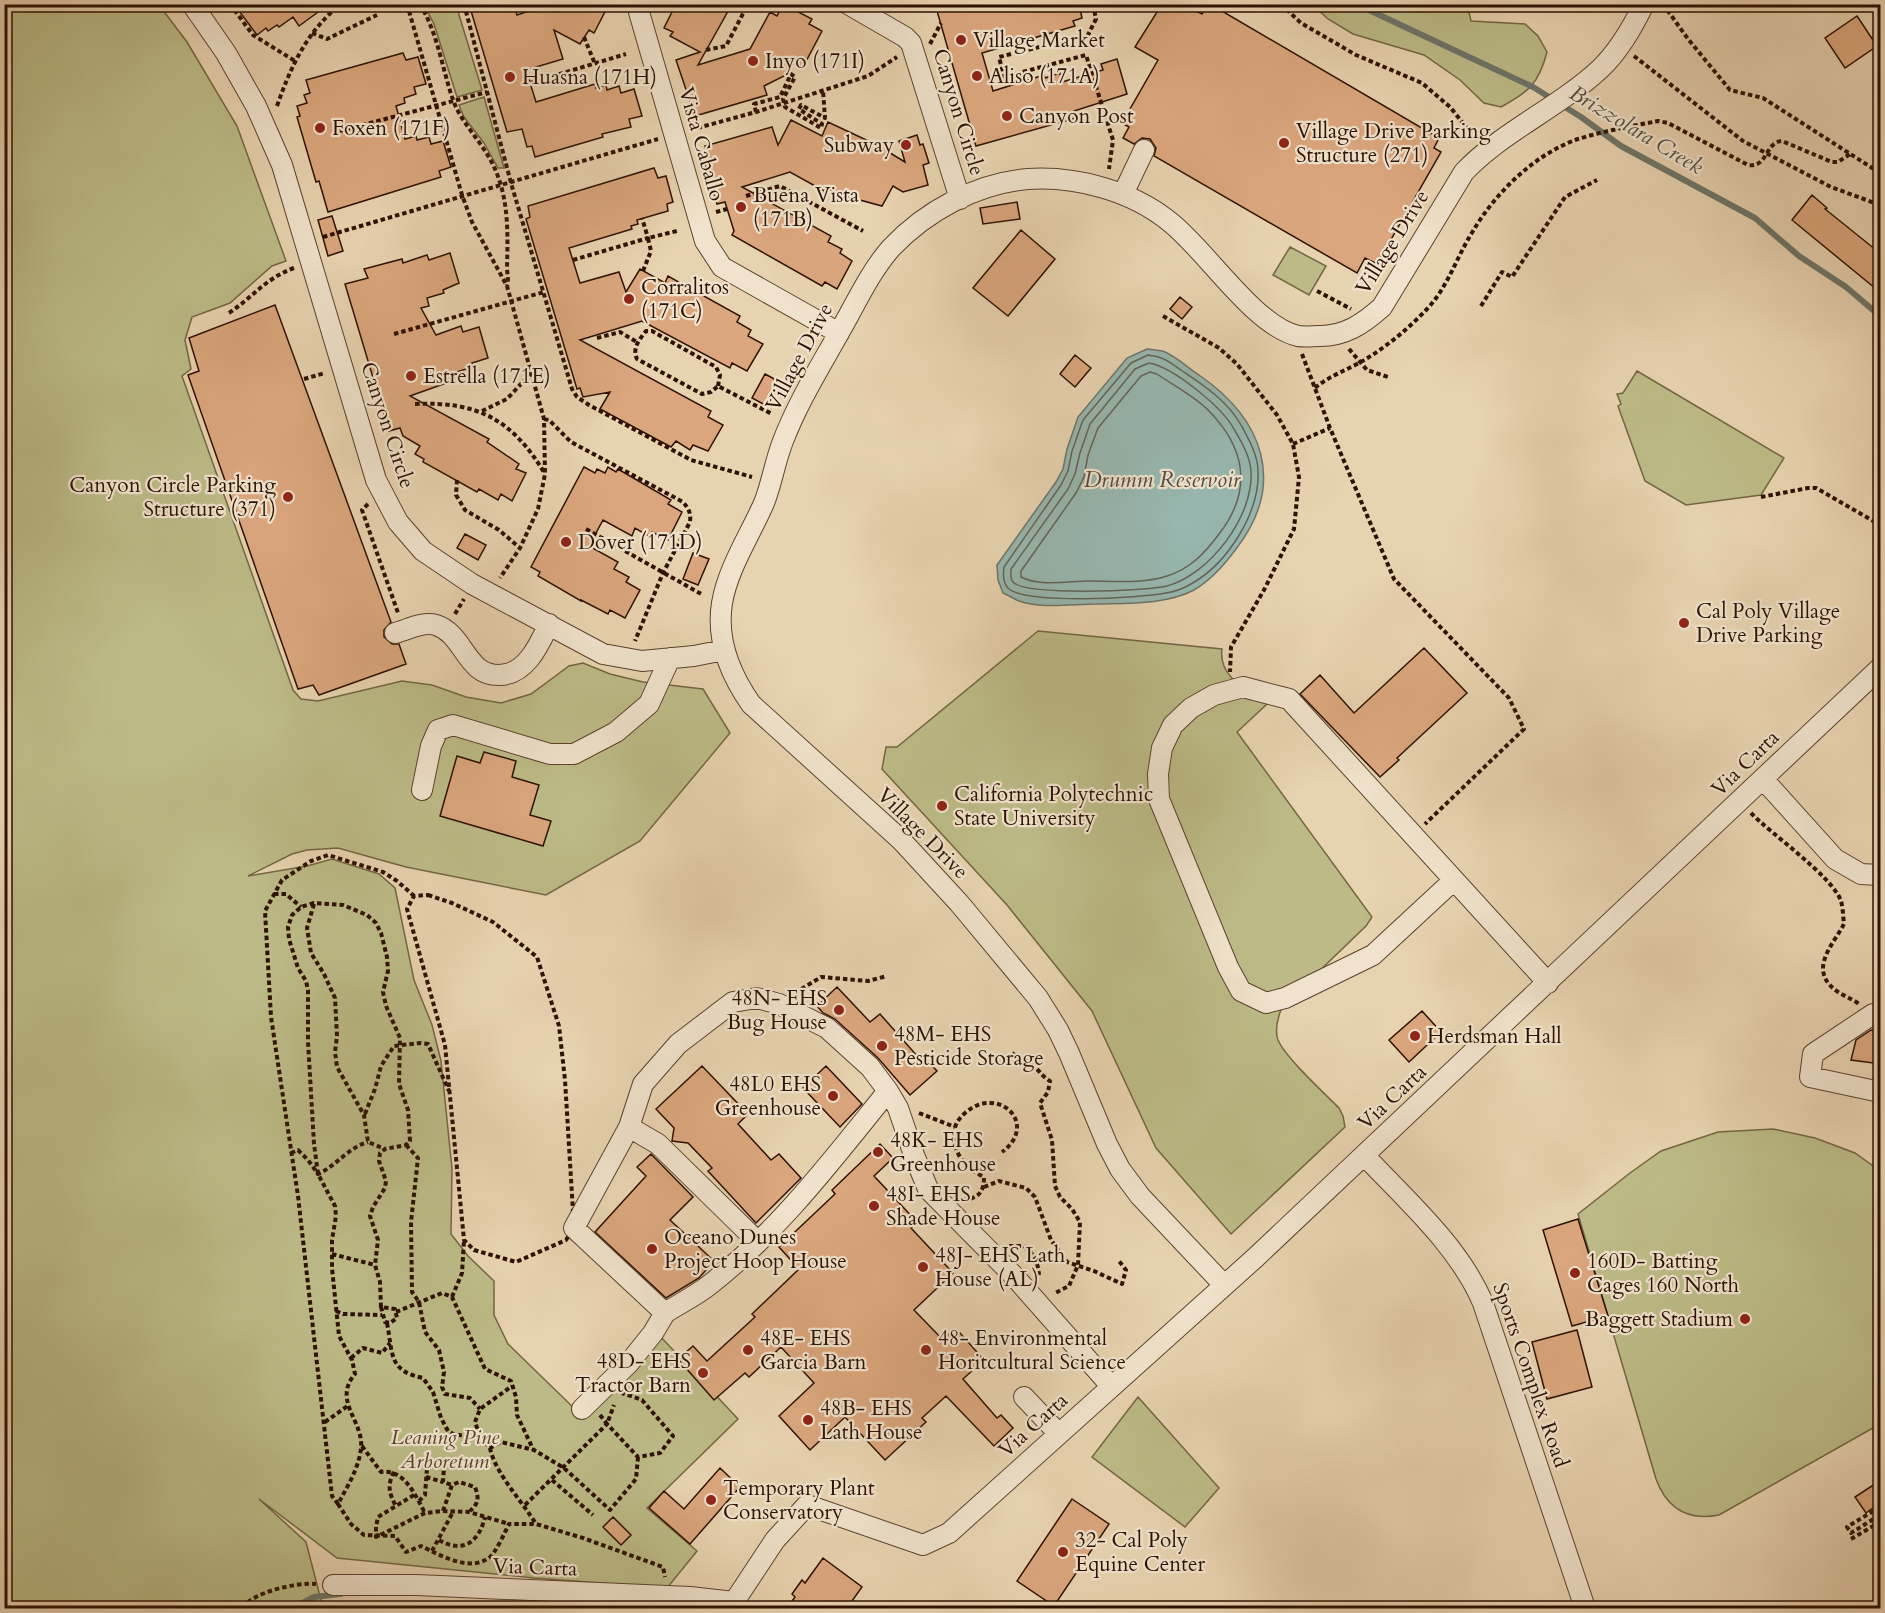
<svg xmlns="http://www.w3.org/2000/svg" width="1885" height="1613" font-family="Cardo,serif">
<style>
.green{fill:#bcbb87;stroke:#746644;stroke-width:1.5}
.water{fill:#97b7af;stroke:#6d756a;stroke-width:1.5}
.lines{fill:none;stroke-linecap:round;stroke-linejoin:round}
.shore{stroke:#626458;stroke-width:1.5}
.stream{stroke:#6d756a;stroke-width:6}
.building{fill:#dba67d;stroke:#2d1102;stroke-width:1.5}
.minor-casing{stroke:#5c422e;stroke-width:22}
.path{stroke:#2d1102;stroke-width:4;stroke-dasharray:4.5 3;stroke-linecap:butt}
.minor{stroke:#f0e2cc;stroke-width:20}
.poi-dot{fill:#8f2418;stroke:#f0e2cc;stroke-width:2}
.labels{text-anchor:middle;stroke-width:4.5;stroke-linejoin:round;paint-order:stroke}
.poi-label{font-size:21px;fill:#2d1102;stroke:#f0e2cc;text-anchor:start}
.street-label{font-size:21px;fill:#2d1102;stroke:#f0e2cc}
.park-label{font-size:21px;font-style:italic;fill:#58442a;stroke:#f0e2cc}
.water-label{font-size:22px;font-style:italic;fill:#524b3f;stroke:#f0e2cc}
</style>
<rect width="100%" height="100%" fill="#e8d3b0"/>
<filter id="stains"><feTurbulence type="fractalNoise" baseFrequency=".00333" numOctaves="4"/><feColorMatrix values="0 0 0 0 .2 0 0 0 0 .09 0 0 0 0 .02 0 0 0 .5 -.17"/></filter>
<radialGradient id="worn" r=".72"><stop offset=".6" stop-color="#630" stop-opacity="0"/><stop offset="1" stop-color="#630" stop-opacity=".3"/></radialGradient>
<path class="green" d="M5,5h154l28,37 50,84 49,135 -14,5 -42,37 -38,14 -7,23 6,29 -9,7 111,314 8,9 17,2 84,-20 30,4 34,12 35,6 30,-9 38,-28 14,-3 27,11 33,8 60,7 27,44 -90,108 -94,54 -140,-28 -68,-19 -31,2 -15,4 -44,22 59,-10 25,-7 47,15 16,14 19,92 18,45 9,36 11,108 -1,65 17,22 26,25v34l14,29 71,69 80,-78 79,84 -91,89 50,43 -30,37 -133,-10 -197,-20 -78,-59 47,43 17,66h-318z
M424,5h32l26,85 -25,7 -23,-73z
M1313,5h159l-4,3 3,13 54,3 13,12 9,16c-8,31 -18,40 -46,55l-17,-4 -24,-23 -36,-25 -71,-21 -25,-15z
M484,97l20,71h-6l-14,-25 -20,-26 -5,-12z
M1290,247l36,19 -17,29 -36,-20z
M1637,371l147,87 -23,37 -75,10 -41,-24 -27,-75 3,-2 -4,-10 6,-1z
M1038,631l184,18c-4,28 25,41 45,55l-30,28 135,185 -6,9 -84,81c-4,10 -8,22 -4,33 7,17 46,53 61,68l4,8 2,11 -114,107 -75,-86 -64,-137 -85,-106 -125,-136 4,-22h11z
M1773,1129l42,9 40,15 25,18v253l-161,91c-31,6 -52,-6 -63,-36l-78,-265 52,-41 31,-22 57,-19z
M1138,1397l81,91 -34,39 -93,-70z"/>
<path class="water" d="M1147,349c6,1 13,1 18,3 12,5 23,16 34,23 64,44 88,108 37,174 -11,15 -25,31 -42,41 -29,15 -66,13 -98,14 -22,0 -56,5 -77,-3 -5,-2 -11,-6 -16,-8l-5,-13 -1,-15 59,-83 7,-13 4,-20 11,-32 49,-59z"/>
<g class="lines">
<path class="shore" d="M1148,355c4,1 9,1 13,3 7,2 14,8 20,12 22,15 46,30 60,55 7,13 17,30 17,46 2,42 -31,93 -67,113 -7,4 -17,8 -25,9 -26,5 -141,12 -158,-5 -5,-5 -5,-15 -4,-21l57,-82 7,-14 4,-20 11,-31 48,-57z
M1149,363c24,4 73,44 85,66 7,12 16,27 17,42 3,45 -41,103 -84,115 -20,5 -142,10 -154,-4 -3,-3 -2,-9 -2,-13l57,-80 7,-15 5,-21 10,-29 45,-55z
M1150,372l7,2c16,11 35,21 49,34 39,38 48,81 13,126 -14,19 -29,35 -52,42 -24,8 -53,5 -78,5 -20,0 -49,6 -68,-4v-6l55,-78 8,-16 4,-22 10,-27 43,-52z"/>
<path class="stream" d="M1356,4l177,83 48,30 40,29 134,72 44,38 47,31 34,29
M557,1599l26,9
M293,1608l21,-11 27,-3"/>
</g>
<path class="building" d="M234,4h95l-30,22 -6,-9 -14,10 -2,-2 -9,6 -2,-3 -9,7z
M469,4h35l2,7 9,-3 2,7 32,-11h60l-15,29 -5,-3 -9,14 -26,-14 9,29 -37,11 10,32 59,-18 1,4 10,-3 1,5 12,-4 2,7 13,-4 8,27 -13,3 2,8 -29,7 1,3 -68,20 -3,-11 -5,1 -5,-18 -15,3z
M676,4h56l-34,61 52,-16 20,-37 7,4 6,-12 29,15 -3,5 13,7 -19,36 -9,-5 -8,13 -22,11 3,9 -72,21 -19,-56 24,-8 -30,-16 3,-4 -9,-4z
M935,4h7l12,7 22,-7h103l3,14 -9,3 2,5 -93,27 11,38 51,-16 1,3 15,-5 2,9 41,-12 -2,-6 16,-5 10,35 -53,17 2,7 -100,28z
M1162,4h20l20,10 6,-10h2l229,134 -5,10 7,4 -64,112 -12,-6 -8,15 -203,-117 2,-8 -6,-9 -8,-1 -8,6 -11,-6 6,-11 -7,-4 36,-63 -23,-13z
M1857,16l20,30 -32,22 -20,-30z
M403,53l3,7 12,-3 8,27 -12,3 2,7 -12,4 1,5 -9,3 9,33 11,-3 1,4 12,-3 2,7 12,-3 8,26 -12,4 2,6 -113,35 -9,-31 -3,1 -19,-65 3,-1 -3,-10 10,-3 -3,-8 6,-2 -4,-13z
M791,120l31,16 6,-14 49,23 28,17 -6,-21 18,-6 3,10 3,-1 6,19 -6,2 5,20 -25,7 -10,-6 -11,20 -33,-9 -6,-4 -1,3 -16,-9 -2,4 -34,-19 -48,15 89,49 -3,6 14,7 -2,4 12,8 -15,28 -12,-7 -3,4 -90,-51 2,-4 -9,-29 -8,2 -14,-47 4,-2 -2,-9 67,-19 6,18z
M654,168l4,10 8,-2 7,26 -6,2 1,7 -31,9 1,4 -7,2 1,3 -63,19 11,35 39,-11 7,20 14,-23 25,14 3,-7 72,40 -3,6 14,8 -3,6 15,8 -16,27 -15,-8 -2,5 -88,-47 -62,19 131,71 -3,6 15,8 -15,26 -15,-6 -3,5 -14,-9 -5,6 -71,-38 10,-17 -27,5 -3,-9 -3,1 -51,-170 4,-2 -2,-11z
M1812,195l15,13 -2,1 56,45v39l-89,-73z
M1017,202l3,17 -37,5 -3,-16z
M332,216l11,35 -15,5 -10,-36z
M1021,230l34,29 -47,57 -35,-28z
M450,253l9,30 -16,7 1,3 -17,5 2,8 -8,2 15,27 25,-9 2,6 16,-5 9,31 -16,5 1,4 -23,7 2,7 -42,15 79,43 -2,3 32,22 -3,5 10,4 -14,28 -11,-7 -3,6 -19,-11 -2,3 -54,-30 1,-3 -9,-5 5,-8 -17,-10 -3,-8 -11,3 -44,-147 23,-6 -4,-9 38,-10 1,4 24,-8 2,5z
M1180,297l12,10 -10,12 -12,-10z
M275,305l116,317 -7,8v7l8,7h7l7,20 -87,31 -6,-10 -15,4 -110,-314 11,-4 -10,-33z
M1075,355l16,13 -16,19 -15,-13z
M765,374l15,8 -13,24 -15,-8z
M584,467l11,6 2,-4 8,4 3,-6 8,5 2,-3 53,31 -3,4 14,8 -14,28 -16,-8 -2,5 -15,-9 -3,8 -29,-16 -14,26 29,16 -4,7 15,8 -3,5 14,8 -15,28 -15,-8 -2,4 -27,-14v1l-43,-25 2,-4 -9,-5z
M465,534l21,11 -8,15 -21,-12z
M693,553l16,6 -11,26 -15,-6z
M1424,648l43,45 -70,65 2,2 -19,17 -80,-83 20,-19 34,38z
M484,752l32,9 -4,16 27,8 -9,30 21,6 -8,25 -103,-30 17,-60 23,7z
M837,987l33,35 10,-8 38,43 3,-3 16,17 -27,24 -32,-37 -43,-39 -12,-6 -6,-7z
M1422,1011l19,21 -32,30 -20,-22z
M1871,1030l10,2v32l-30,-4 5,-20z
M702,1066l46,48 -10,10 33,36 8,-6 22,24 -45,45 -48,-52 4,-3 -24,-25 -16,-2 2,-13 -18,-19z
M826,1066l36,38 -22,23 -37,-39z
M880,1144l13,14 -19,18 43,46 -6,6 42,45 -39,37 29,30 7,-7 4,5 6,-5 24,27 -21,19 34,39 4,-3 12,13 -19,18 -48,-50 -24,22 4,4 -41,38 -40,-43 -35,33 -31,-34 35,-33 -33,-36 -32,30 -4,-4 -31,27 -36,-41 15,-13 14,15 48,-44 -3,-3 47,-45 -20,-22 56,-53 -3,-4z
M651,1154l42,43 -23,23 44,41 -15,17 -33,20 -71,-66 51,-56 -9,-9z
M1578,1219l30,97 -36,10 -29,-96z
M1577,1330l15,57 -45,12 -15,-57z
M720,1468l20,19 -50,57 -41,-36 15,-17 20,18z
M1881,1480v22l-15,11 -11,-16z
M1072,1499l37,25 -55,82 -37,-25z
M613,1517l18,18 -10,10 -18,-18z
M823,1558l39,29 -15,21h-60l8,-11 -3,-3 10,-14 3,3z"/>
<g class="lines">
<g class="minor-casing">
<path id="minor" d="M192,4l34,49 30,53 26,59 94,315 22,42 25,29 49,33 131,70 39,7 52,-5 30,-6
M640,4l-1,8 66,229 17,26 117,66
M848,4l57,33 6,6 49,156
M1123,194l21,-44
M395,633c12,-3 28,-12 41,-8 21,7 26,29 42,43 6,5 13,7 21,7 27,0 40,-30 50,-51
M1763,779l72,80 26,15 19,1
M422,790l9,-44 7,-16 15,-5 97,29h24l42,-22 33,-28 21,-46
M1454,880l-81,75 -88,43 -19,5 -25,-12 -13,-24 -69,-168 -1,-25 4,-26 11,-23 18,-17 23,-13 29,-8 46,12 259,284
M1880,1014h-7l-60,40 -3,23 70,15
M629,1127l29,17 100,98
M1364,1155c42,45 95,91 119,148l102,305
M1224,1285l-84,-89 -20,-27 -13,-25 -38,-91 -11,-23 -20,-32 -79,-95 -58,-63 -150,-136c-21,-30 -35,-64 -29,-101 6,-35 28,-68 42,-100 8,-20 11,-42 19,-62 15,-39 37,-74 57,-110 16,-28 30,-59 51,-83 35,-37 86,-65 137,-69 49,-3 104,12 142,43 37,29 84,104 128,114 7,1 15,0 22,0 25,0 43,-12 62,-29l82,-135c39,-41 94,-64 136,-103 19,-18 32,-41 44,-65
M665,1313c14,-9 30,-17 43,-27 70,-54 125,-127 180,-195
M1024,1397l35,37
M582,1409l47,-46 24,-30 12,-20 -91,-85 55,-101 14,-43 35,-40 55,-42 24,-4 22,6 48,24 43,39 18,24 10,17 16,47 14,34 86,87 97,110
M333,1585h83l274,12 44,5 41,-62 32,-35 116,40 26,-12 306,-275 625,-590"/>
</g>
<path class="path" d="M230,4l23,31 42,26
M407,4l55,191 10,27 35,64 37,133 1,55 -7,35 -18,39 -20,30
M420,4c18,30 22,64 33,96 8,22 26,39 37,59 19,34 18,71 17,108 0,7 2,12 0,19
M464,4l47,179 61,206 5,8 12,8 102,55 61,17
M1093,4l3,15 -8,16 -89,22 5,20 82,-22 27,85 -4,29
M1281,4l20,19 55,32 66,28 28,24 25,31
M1663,4l25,35 42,51 33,8 117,75
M949,8l14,-4
M532,9l1,-5
M312,33l15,6 50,-24
M584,37l11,27
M930,44l11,-21
M706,50l20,-4 22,-42
M1634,56l109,85 88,46 49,18
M530,83l96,-29
M277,106c14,-40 30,-75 64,-102
M756,112l-2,-8 26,-7 11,-23 4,3 -12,22 2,8 36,21 1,-4 -23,-15 2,-4 24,13 -2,-28
M690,130l66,-18 112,-36 29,-19
M340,131l147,-39
M746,196l34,-10 83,45
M716,212l11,-3
M323,237l335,-98
M573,260l75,-22 -6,-20
M643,271l8,-20 -3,-13 29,-7
M1317,291l34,18
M1481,306l21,-34 10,5 53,-80 32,-17
M229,313c24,-16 37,-35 65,-45
M1163,316l56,32 18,16 40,51 16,29 6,33 -5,52 -30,61 -33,57 -1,25
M394,334l150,-42
M597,338l23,-6 17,10
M1349,349l18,21 21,7
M1302,354l28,74 64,151 115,119 15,31 -99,95
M304,379l21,-6
M718,386l2,-11 -4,-8 -64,-36h-6c-7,9 -14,17 -9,28l65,35 9,-2 7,-6 54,28
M1315,388c13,-11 29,-17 44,-25 25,-14 48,-33 68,-54 21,-22 30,-53 46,-78 23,-39 62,-77 105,-92 26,-8 54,-13 80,-18l10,2 80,42c20,3 17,-23 34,-24l50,21h6l12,-8
M415,404c63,-3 98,16 130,70
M482,411l25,-12 24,-26
M544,419l5,1 22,22 112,60c6,7 8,11 7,20l-27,51 -28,68
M1293,444l37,-16
M457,480l-1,15 9,15 34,20 21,18
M1761,497l47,-9h8l64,37
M368,504l-6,6 36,103
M586,529l117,66
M455,614l9,-15
M1751,813c19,20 82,64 90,88 2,7 2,15 3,23 -11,21 -35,44 -10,65 7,6 17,9 25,15
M274,894h12l15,13
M428,895l24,8 41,19 44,35 22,69 6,54 9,148 -8,12 -50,22 -42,-12 -10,-10 -19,-195 -38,-136 7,-13z
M314,904l-7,24 4,25 13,21 11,24 2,38 -2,16 2,15 27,48 4,27 17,7
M795,993l26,-16 47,4 19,-5
M1012,1053c6,5 12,6 18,10 8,5 11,13 20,18l-2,11 -8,11 12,37 3,46 5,11 12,12 8,13 -2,43 -9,21 -14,7
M919,1113l36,14
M365,1114l10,-25 6,-23 13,-20 26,-3 8,1 21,47
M406,1145l12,13 -7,64 1,70 7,10 6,30 14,18 5,22 -2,15 3,7 25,4 10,11
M291,1153l7,-3 10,10 10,14c18,-8 31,-27 50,-32
M984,1187l15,-6 27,7 9,9 16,43 16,22 27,9 28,13 4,-14 -7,-9
M963,1200c16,-2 21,-8 21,-23 -17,-9 -28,-19 -30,-39 -1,-10 3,-18 11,-25 33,-29 75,11 37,39
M1009,1246h15c10,8 14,16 15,29
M332,1254l43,11
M452,1297l10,-24 2,-33
M381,1307l4,15 5,1 7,-5 -2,-9 -14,-2 -1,-25 -5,-17 3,-25 -8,-24 3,-9 12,-19 1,-7 -7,-20 1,-8 5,-4 21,-4 4,-4 -2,-31 -9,-26 1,-46 -14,-32 -3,-14 5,-21 -1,-14 -6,-24 -5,-10 -9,-8 -24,-10 -29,-2 -13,4 -9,8 -4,12 1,12 9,29 8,13 2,9v52l6,102 4,30 17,32 1,10 -4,24v28l7,68 13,24 3,14c-23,27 9,47 6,74 -2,20 -14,39 -23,56l13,20 13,11 31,1 11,16 15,-6c19,9 49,27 69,11 6,-5 15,-25 19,-33h27l47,14 80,29 2,10
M336,1311l7,3 39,1
M396,1312l46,-19 10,4 33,72 26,12 5,16 1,18 16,34
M387,1323c6,30 1,48 36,55l10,14 8,26 7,13 7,4 25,1 10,12 11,-6 33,8 30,18 46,42 26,-31 2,-22
M351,1358l12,-10 19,5 8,-10
M600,1415l7,9 7,-19
M325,1422l24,-17
M480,1436l-5,-14 5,-13 32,-23
M362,1446l19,26c24,-3 34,23 44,41
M490,1448c5,25 32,53 46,76
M394,1472c-7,13 -5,22 2,34
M426,1477l17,5
M552,1480l41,35
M414,1495l-36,22 -2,10v10l49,-24 18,-2 26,1 40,12
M419,1501l6,-6 2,-27 7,-6 5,1 5,4 -1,15 9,3
M338,1504l-6,-8 -34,-300 -27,-179 -6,-106 17,-31 29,-19 17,-6 55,17 14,9 17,15
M525,1505l82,-81 31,33 22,-4 13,-17 -31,-36 -20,-7
M1880,1507l-33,20 4,6 29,-18
M443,1511l9,-26 7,-3 16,5c4,11 4,16 -5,24
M1851,1539l29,-17
M439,1540c24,14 40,2 46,-23
M432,1551l21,-39
M243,1608c9,-16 55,-26 73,-24"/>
<use href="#minor" class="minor"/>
</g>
<g class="poi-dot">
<circle cx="961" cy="40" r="6"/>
<circle cx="753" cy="61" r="6"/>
<circle cx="977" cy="76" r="6"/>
<circle cx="510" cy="77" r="6"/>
<circle cx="1007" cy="116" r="6"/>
<circle cx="320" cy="128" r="6"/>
<circle cx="1284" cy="143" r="6"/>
<circle cx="906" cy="145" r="6"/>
<circle cx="741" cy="207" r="6"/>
<circle cx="629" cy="299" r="6"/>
<circle cx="411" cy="376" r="6"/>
<circle cx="288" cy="497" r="6"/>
<circle cx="566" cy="542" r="6"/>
<circle cx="1684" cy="623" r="6"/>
<circle cx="942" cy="806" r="6"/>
<circle cx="839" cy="1010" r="6"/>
<circle cx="1415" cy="1036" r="6"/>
<circle cx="882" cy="1046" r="6"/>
<circle cx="833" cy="1096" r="6"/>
<circle cx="878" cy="1152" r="6"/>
<circle cx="874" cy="1206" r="6"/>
<circle cx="652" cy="1249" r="6"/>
<circle cx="923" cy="1267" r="6"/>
<circle cx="1575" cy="1273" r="6"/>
<circle cx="1745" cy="1319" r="6"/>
<circle cx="748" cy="1350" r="6"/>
<circle cx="926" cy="1350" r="6"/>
<circle cx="703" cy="1373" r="6"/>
<circle cx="808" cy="1420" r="6"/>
<circle cx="711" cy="1500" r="6"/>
<circle cx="1063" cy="1552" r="6"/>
</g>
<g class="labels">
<g class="poi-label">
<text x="973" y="47">Village Market</text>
<text x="765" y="68">Inyo (171I)</text>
<text x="989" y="83">Aliso (171A)</text>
<text x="522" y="84">Huasna (171H)</text>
<text x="1019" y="123">Canyon Post</text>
<text x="332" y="135">Foxen (171F)</text>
<text x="1296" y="138">Village Drive Parking<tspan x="1296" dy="24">Structure (271)</tspan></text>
<text x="894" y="152" text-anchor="end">Subway</text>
<text x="753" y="202">Buena Vista<tspan x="753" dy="24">(171B)</tspan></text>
<text x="641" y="294">Corralitos<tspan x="641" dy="24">(171C)</tspan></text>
<text x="423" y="383">Estrella (171E)</text>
<text x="276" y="492" text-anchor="end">Canyon Circle Parking<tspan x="276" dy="24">Structure (371)</tspan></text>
<text x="578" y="549">Dover (171D)</text>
<text x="1696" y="618">Cal Poly Village<tspan x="1696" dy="24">Drive Parking</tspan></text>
<text x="954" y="801">California Polytechnic<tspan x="954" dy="24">State University</tspan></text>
<text x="827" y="1005" text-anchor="end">48N- EHS<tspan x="827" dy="24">Bug House</tspan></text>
<text x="894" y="1041">48M- EHS<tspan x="894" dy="24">Pesticide Storage</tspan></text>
<text x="1427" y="1043">Herdsman Hall</text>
<text x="821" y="1091" text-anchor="end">48L0 EHS<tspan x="821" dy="24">Greenhouse</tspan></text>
<text x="890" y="1147">48K- EHS<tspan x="890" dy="24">Greenhouse</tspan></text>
<text x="886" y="1201">48I- EHS<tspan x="886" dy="24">Shade House</tspan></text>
<text x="664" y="1244">Oceano Dunes<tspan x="664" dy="24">Project Hoop House</tspan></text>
<text x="935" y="1262">48J- EHS Lath<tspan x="935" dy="24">House (AL)</tspan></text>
<text x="1587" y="1268">160D- Batting<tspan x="1587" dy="24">Cages 160 North</tspan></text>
<text x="1733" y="1326" text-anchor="end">Baggett Stadium</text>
<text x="760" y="1345">48E- EHS<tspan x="760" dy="24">Garcia Barn</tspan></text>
<text x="938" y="1345">48- Environmental<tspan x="938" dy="24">Horitcultural Science</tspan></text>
<text x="691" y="1368" text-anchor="end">48D- EHS<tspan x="691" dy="24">Tractor Barn</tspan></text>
<text x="820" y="1415">48B- EHS<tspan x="820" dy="24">Lath House</tspan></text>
<text x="723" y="1495">Temporary Plant<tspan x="723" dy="24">Conservatory</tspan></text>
<text x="1075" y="1547">32- Cal Poly<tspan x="1075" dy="24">Equine Center</tspan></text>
</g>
<g class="street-label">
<text transform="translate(959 112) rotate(73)" y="7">Canyon Circle</text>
<text transform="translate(702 144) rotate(74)" y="7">Vista Caballo</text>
<text transform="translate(1392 242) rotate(-58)" y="7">Village Drive</text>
<text transform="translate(799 357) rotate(-62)" y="7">Village Drive</text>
<text transform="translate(388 425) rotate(72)" y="7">Canyon Circle</text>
<text transform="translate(1745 763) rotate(-44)" y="7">Via Carta</text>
<text transform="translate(923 833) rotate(45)" y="7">Village Drive</text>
<text transform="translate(1392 1097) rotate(-43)" y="7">Via Carta</text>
<text transform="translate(1531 1375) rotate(71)" y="7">Sports Complex Road</text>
<text transform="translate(1033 1425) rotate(-42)" y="7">Via Carta</text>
<text transform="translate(535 1567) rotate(2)" y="7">Via Carta</text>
</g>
<g class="park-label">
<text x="445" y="1444">Leaning Pine<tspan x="445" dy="24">Arboretum</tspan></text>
</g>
<g class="water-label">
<text transform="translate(1637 129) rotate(31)" y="8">Brizzolara Creek</text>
<text x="1162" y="487">Drumm Reservoir</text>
</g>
</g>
<rect width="1885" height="1613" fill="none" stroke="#e8d3b0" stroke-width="24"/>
<rect x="6" y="6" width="1873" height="1601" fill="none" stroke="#2d1102" stroke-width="3"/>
<rect x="12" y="12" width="1861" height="1589" fill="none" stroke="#2d1102" stroke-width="1.5"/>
<rect width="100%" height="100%" filter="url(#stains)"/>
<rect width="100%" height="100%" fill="url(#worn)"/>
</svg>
